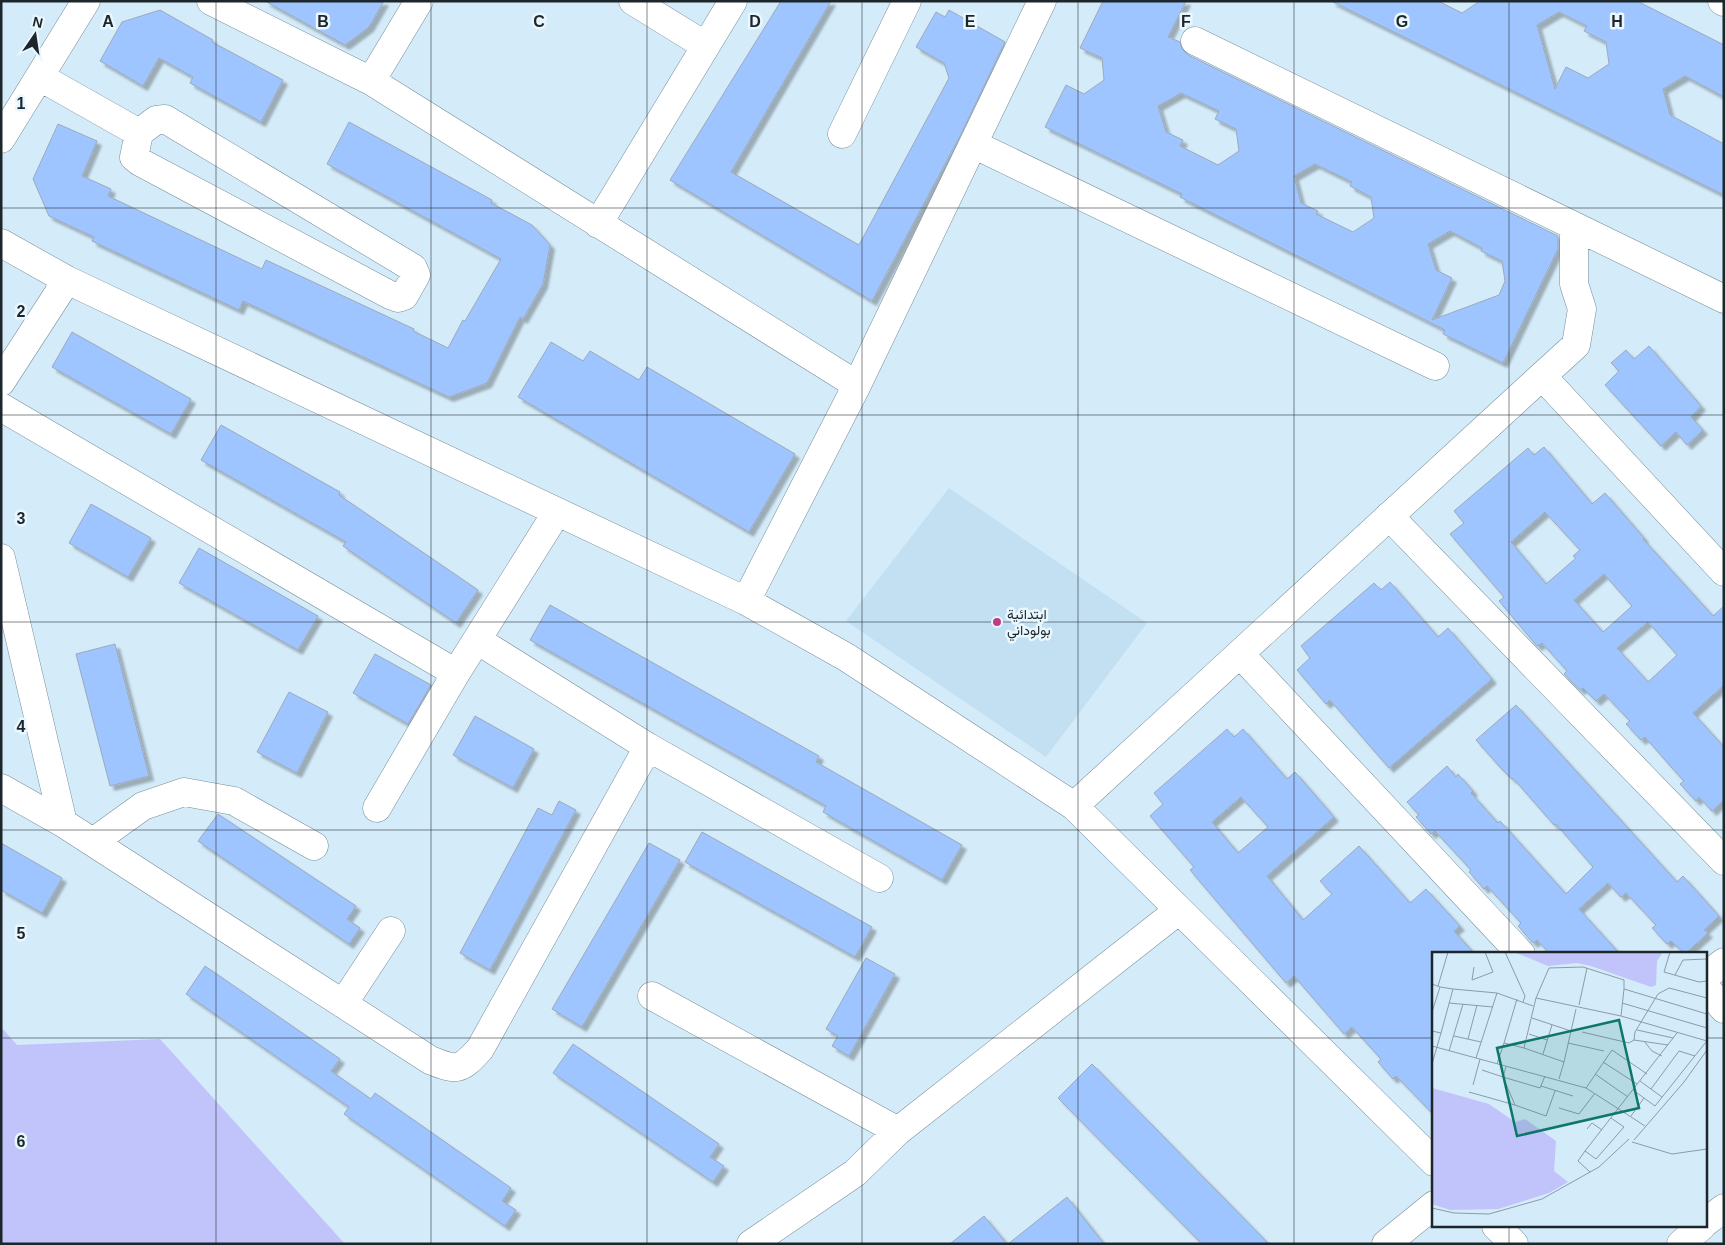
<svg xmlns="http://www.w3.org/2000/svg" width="1725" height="1245" font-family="Arial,Vazirmatn,sans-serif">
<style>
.built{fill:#c2e0f2}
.green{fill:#c0c4fa}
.building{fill:#9ec5ff;stroke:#9ca9bb;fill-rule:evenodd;filter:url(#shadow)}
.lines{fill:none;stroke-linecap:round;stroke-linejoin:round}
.minor-casing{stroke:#798e9a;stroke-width:29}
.minor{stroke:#fff;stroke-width:28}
.grid{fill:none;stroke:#1d262b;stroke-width:1;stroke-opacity:0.55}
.poi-dot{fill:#bf3d86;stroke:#e9f7ff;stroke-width:2}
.labels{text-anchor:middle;stroke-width:5;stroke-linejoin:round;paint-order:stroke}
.poi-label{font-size:14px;fill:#1d262b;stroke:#e9f7ff;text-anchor:start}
.inset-road{fill:none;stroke:#8b9ca7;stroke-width:1}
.view{fill:#0f766e;fill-opacity:0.15;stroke:#0f766e;stroke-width:2.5}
.inset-edge{fill:none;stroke:#1d262b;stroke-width:2.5}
.grid-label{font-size:16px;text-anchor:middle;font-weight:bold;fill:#1d262b;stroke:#e9f7ff;stroke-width:5;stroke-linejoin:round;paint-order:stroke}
</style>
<defs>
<filter id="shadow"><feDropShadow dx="4.5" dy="4.5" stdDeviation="1" flood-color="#0004"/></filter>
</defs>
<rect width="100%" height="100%" fill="#d4ebf9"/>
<path class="built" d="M949,488l198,135 -101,134 -200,-136z"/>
<path class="green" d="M1,1027l16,18 143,-6 185,205h-344z"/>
<path class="building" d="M265,1h119l-15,26 -24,18z
M781,1h50l-100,171 128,73 90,-167 -5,-15 -28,-16 20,-35 9,5 4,-7 56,32 -44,92 -89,167 -202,-121z
M1103,1h83l-18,36 12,5 2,7 6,6 370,181v13l-55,114 -60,-29 2,-4 -265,-133 2,-3 -137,-67 21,-42 18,9 20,-14 -2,-22 -22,-10zM1181,93l38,18 -4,8 21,10 3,22 -21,14 -38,-19 3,-6 -17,-8 -8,-26zM1315,164l37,18 -2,4 21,11 3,21 -21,14 -37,-18 2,-3 -17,-8 -7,-27zM1450,231l32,17 -1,3 21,10 3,20 -6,14 -67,25 20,-42 -16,-8 -8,-26z
M1331,1h107l24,12 18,-12h157l87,44v52l-39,-21 -22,13 7,26 54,29v51zM1559,12l28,14 -3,5 22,11 3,22 -21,14 -22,-11 -11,22 -18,-64z
M160,10l53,30 -1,2 71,38 -22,42 -71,-39 3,-6 -34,-19 -16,28 -43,-25 22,-39z
M349,122l143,78 -1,3 41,22 18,20 -7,39 -20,35 -3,-2 -33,66 -38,14 -206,-96 -4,9 -147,-69 2,-4 -45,-21 -16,-37 25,-55 39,17 -15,35 29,13 -3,7 154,73 4,-9 148,69 -1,2 35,17 15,-28 2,1 36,-62 -174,-95z
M72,332l119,67 -20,35 -119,-67z
M551,342l32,19 7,-10 49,29 8,-13 148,87 -46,78 -231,-135z
M1649,346l52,60 -10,11 12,13 -16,15 -11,-13 -15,14 -56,-61 14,-14 -8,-8 15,-13 8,9z
M221,425l119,67 -1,3 139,95 -22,33 -113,-77 3,-4 -145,-82z
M1544,447l48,57 13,-11 39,45 -1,1 70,77 11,-10v79l-31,28 31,34v53l-12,11 -13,-14 -3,4 -16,-17 4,-3 -12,-13 -27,-31 -4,3 -15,-16 4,-3 -26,-27 -8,7 -13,-13 -3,2 -16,-16 3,-3 -25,-28 -5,3 -38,-45 5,-4 -54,-63 14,-11 -10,-12 74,-63 6,7zM1545,512l35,38 -7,6 3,2 -30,26 -35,-42zM1604,574l28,32 -29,26 -29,-32zM1648,622l29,33 -29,27 -31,-34z
M91,504l60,34 -23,39 -59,-34z
M199,548l119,68 -20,34 -119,-67z
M1390,582l48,55 10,-9 44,51 -103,89 -59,-68 -4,4 -29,-34 13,-12 -9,-12 73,-63 7,7z
M550,605l269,151 -3,6 146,83 -20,35 -119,-68 3,-6 -296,-166z
M115,644l34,132 -39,10 -34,-132z
M375,654l56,31 -23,39 -55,-31z
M289,692l39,20 -31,61 -40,-21z
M1516,705l161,177 6,-6 36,40 -15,14 4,3 -23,21 -14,-13 -4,3 -15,-16 4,-3 -30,-32 -5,4 -13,-14 -29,26 41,45h-70l-13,-14 -4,3 -15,-17 3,-3 -34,-37 -3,3 -15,-17 2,-2 -36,-39 -4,3 -15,-17 3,-2 -12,-13 40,-36 9,11 2,-3 15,17 -2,2 27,30 2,-2 66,73 27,-27 -37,-43 -2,1 -41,-47 -1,1 -13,-13 -23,-26z
M475,716l59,33 -21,39 -60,-33z
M1227,729l7,8 9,-8 44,50 8,-7 39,45 -67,59 36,44 29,-26 -12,-13 39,-35 51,57 16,-14 34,37 -6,5 21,23h-41v161l-38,-39 -3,3 -15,-17 3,-3 -29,-32 -8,7 -50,-58 -8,7 -96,-113 4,-3 -44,-51 13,-12 -9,-11zM1241,797l27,30 -30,26 -26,-31z
M559,801l17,9 -86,160 -30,-17 78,-145 14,7z
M218,814l138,92 -9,13 13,9 -11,16 -151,-103z
M702,832l170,95 -17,30 -170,-95z
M1,843l61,35 -20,35 -41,-23z
M649,843l31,17 -98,167 -30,-18z
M866,958l29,16 -46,82 -17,-10 6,-10 -12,-7z
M205,966l135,93 -9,12 40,28 4,-6 136,95 -9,13 14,9 -11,16 -161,-112 5,-7 -163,-113z
M573,1044l146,100 -9,13 14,9 -11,16 -160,-109z
M1092,1064l177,180h-67l-144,-146z
M1067,1197l37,47h-96z
M984,1216l23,28h-57z"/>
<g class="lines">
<g class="minor-casing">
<path id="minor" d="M211,1l160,80 48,-80
M633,1l73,45
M1722,1l2,1
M1195,41l529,258
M40,77l99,56
M371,81l486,304 185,-384
M165,119l248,149 3,7 -12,21 -6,2 -8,-3 -250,-133 -6,-5 5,-24 17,-13z
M842,134l65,-133
M1,139l85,-138
M973,144l462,222
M598,224l135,-223
M1,243l66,37 679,321 100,56 228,149 360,356
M1542,376l34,-31 6,-36 -8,-25v-58
M1,382l66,-102
M1,407l455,266 101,-161
M1389,516l335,345
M1,558l62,265 -62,-35
M746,601l111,-216
M477,640l171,107 231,131
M1240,654l281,300
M1074,806l468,-430 182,196
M377,808l79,-135
M63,823l367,237c27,11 30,11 50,-11l168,-302
M93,842l50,-36 41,-14 50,9 80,45
M1706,976l18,-14
M1706,988l18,21
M652,996l246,135 281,-221
M343,1004l48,-73
M1706,1222l18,-14
M1496,1226l18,18
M751,1244l104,-71 43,-42
M1386,1244l48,-39
M1681,1244l21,-18"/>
</g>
<use href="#minor" class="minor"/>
</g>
<path class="grid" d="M216,1v1243M431,1v1243M647,1v1243M862,1v1243M1078,1v1243M1294,1v1243M1509,1v953M1,208h1723M1,415h1723M1,622h1723M1,830h1723M1,1038h1433M1706,1038h18M1509,1226v18"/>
<circle class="poi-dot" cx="997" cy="622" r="5"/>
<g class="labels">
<g class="poi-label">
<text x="1007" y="619">ابتدائية<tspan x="1007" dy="16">بولوداني</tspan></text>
</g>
</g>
<g transform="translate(1432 952)">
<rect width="275" height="275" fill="#d4ebf9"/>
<path d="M82,0h149l-6,9 -1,24 -5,2 -60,-21 -14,-3 -29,3zM0,136l57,16 26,18 10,-3 31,22 -2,30 14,11 -19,11 -51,16 -48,1 -18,-6z" fill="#c0c4fa"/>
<path class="inset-road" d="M73,0l20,44 -2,6M238,0l-6,20 35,10 8,-1M42,15l-2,13 21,-8 -8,-20M243,23l8,-15 24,-1M0,32l8,3 -8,25M6,34l10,-34M21,37l44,4 -21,65M65,41l36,13M104,46l13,-30 34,-1 41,13v9M17,51l44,4M190,51l85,25M147,53l8,-37M275,62l-83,-25 -3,27 86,25M100,66l39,13 5,-22M205,78l36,8M0,79l9,2 12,-44 -13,-2M150,80l47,11 5,-3M97,82l18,6M22,84l27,6M36,87l9,-34M212,89l8,10 10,5M72,91l13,-44M136,91l36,8M236,93l-34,-5 1,-8 23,-38 11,-6 38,10M0,94l154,42 59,38M92,96l40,14 7,-31M17,99l14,-47M111,102l9,-29M171,110l34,22M0,112l9,-31M65,112l7,-21 20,5 12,-50 85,18M50,118l21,7 3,-10M163,122l33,23M127,127l5,-17M208,129l22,16M41,133l7,-26M109,134l32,10M154,136l26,-38 35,24M219,137l28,-38 16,5M201,138l22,16 51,-64M37,140l46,13 -12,-28 37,11 5,-12M83,153l31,11 9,-25M127,156l20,6 16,-21M199,164l13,-18M179,166l13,9 -28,32 -11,-8 92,-118M155,177l5,-6 10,7M202,188l50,-58 23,-32M200,190l40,12 35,-5M153,199l-7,10 12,11M0,256l22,5 35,1 53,-15 57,-32 30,-28"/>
<path class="view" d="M187,68l20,88 -122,28 -20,-88z"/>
<rect width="275" height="275" class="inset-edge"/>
</g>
<g class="grid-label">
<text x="108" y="27">A</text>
<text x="323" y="27">B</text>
<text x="539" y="27">C</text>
<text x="755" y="27">D</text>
<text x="970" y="27">E</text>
<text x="1186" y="27">F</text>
<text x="1402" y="27">G</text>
<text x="1617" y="27">H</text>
<text x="21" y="109">1</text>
<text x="21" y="317">2</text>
<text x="21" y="524">3</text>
<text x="21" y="732">4</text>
<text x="21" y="939">5</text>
<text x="21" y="1147">6</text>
</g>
<rect width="1725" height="1245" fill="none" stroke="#1d262b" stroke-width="5"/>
<g transform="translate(35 35) rotate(13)" stroke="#e9f7ff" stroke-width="4" paint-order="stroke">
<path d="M0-4L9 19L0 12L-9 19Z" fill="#1d262b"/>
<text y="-8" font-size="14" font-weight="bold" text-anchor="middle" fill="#1d262b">N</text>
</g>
</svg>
